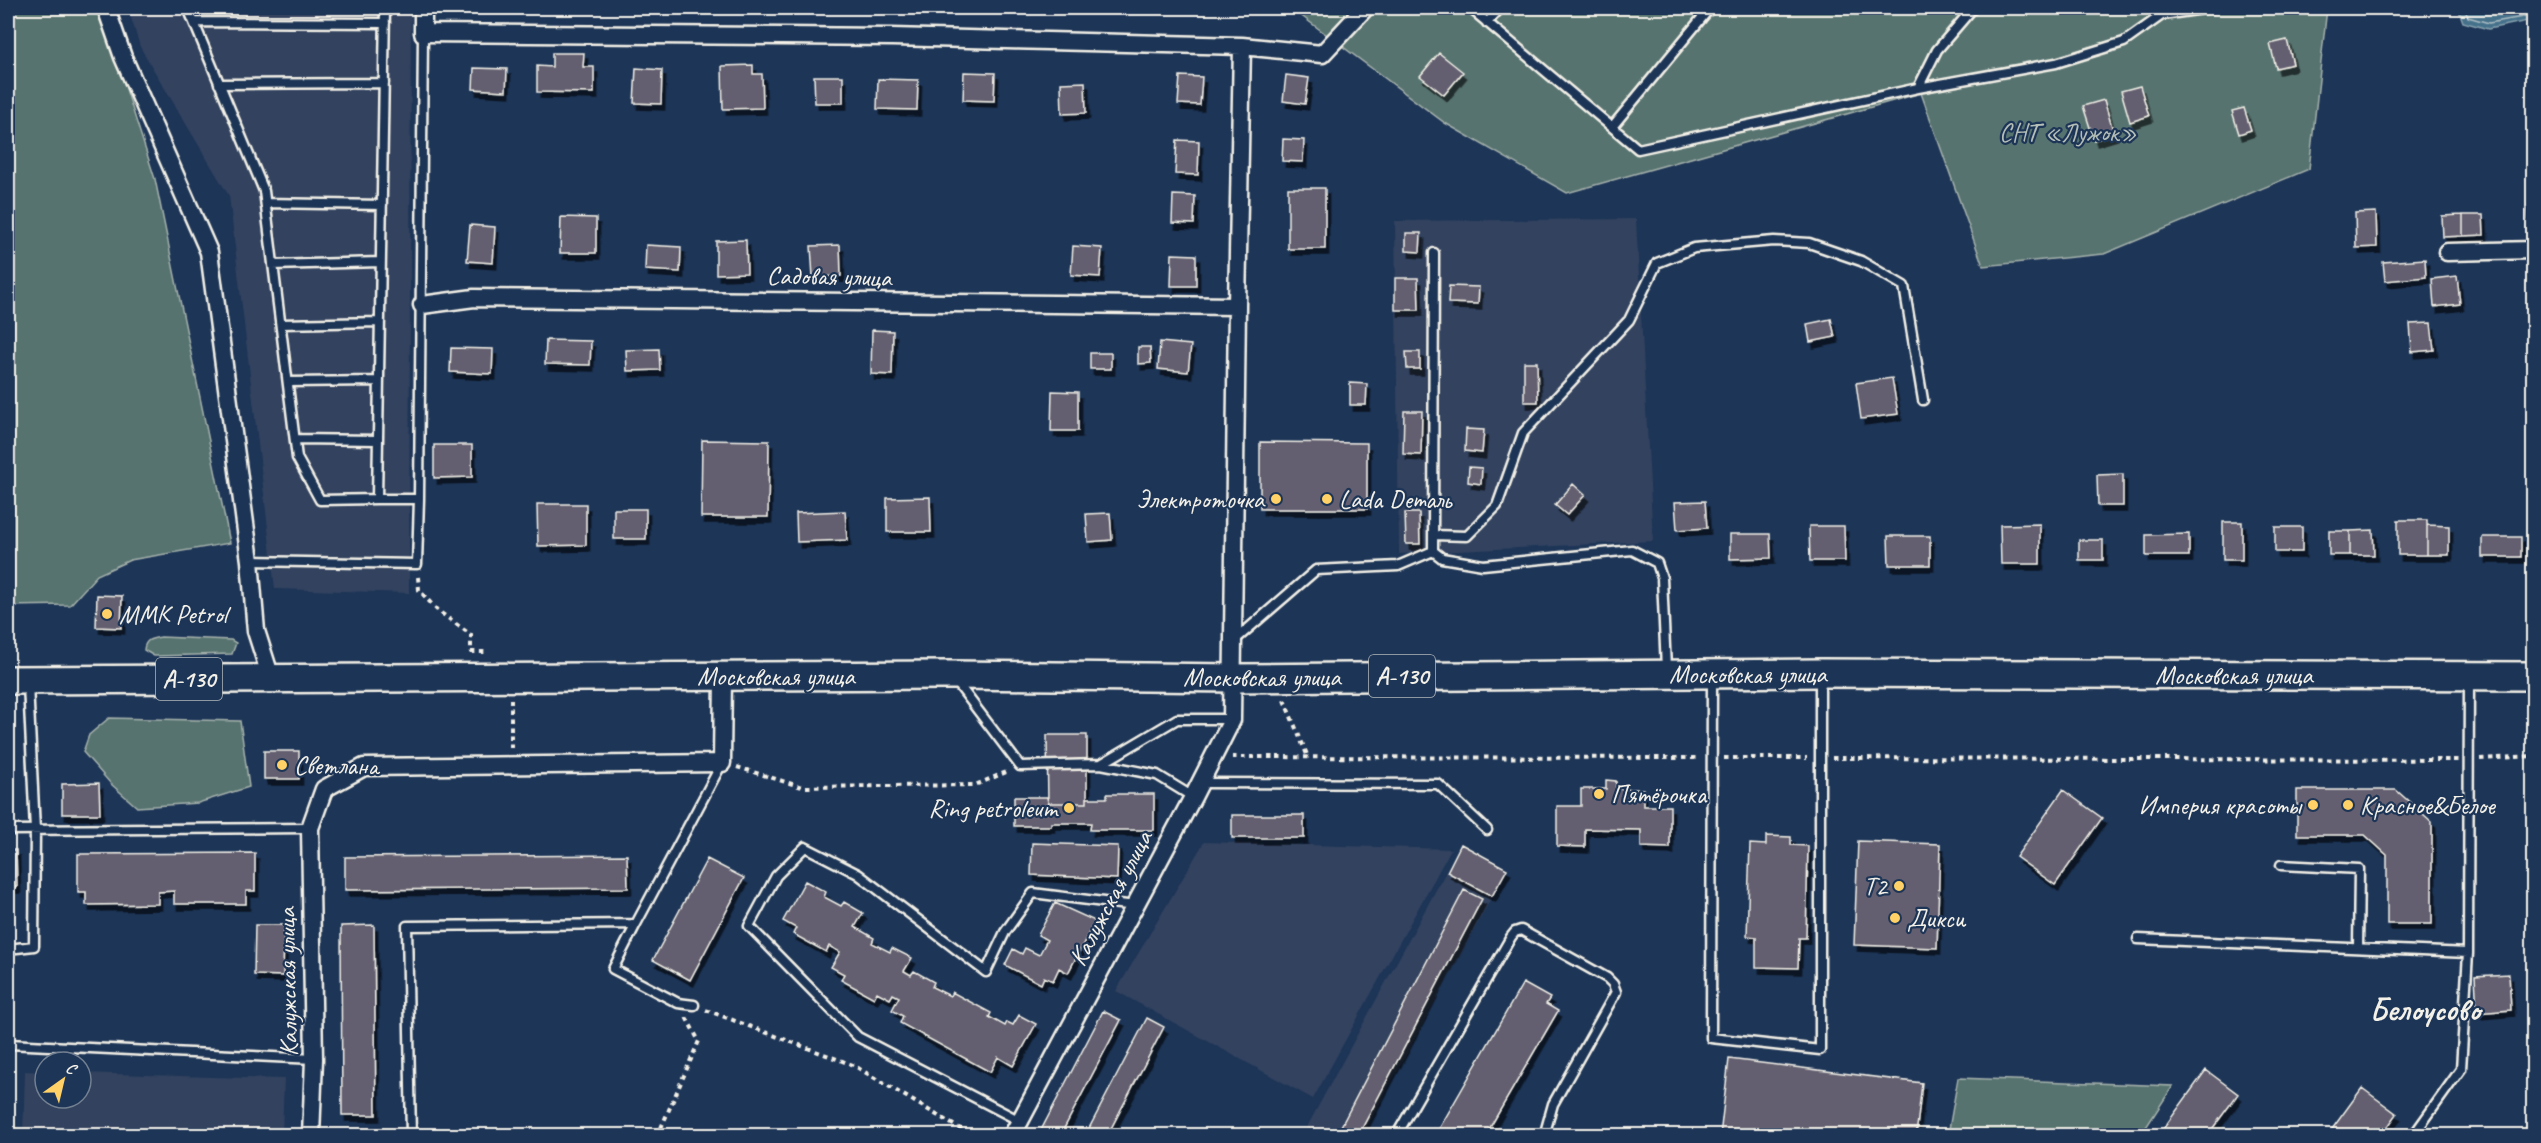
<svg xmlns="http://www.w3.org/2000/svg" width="2541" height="1143" font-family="Caveat,sans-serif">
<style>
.built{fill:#32425e}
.green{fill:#577370;stroke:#a6b2ac;stroke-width:1.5}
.water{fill:#45718b;stroke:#8ba4b0;stroke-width:1.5}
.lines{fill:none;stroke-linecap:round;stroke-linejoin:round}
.shore{stroke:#aebec3;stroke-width:1.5}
.building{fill:#635f70;stroke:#f4f1e8;stroke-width:1.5;filter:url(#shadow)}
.service-casing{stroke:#f4f1e8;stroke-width:13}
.minor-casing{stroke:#f4f1e8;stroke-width:21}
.trunk-casing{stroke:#f4f1e8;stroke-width:32}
.path{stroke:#f4f1e8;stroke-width:4;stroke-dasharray:4.5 4.5;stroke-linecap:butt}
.service{stroke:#1d3557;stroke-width:8}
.minor{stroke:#1d3557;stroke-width:16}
.trunk{stroke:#1d3557;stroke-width:27}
.poi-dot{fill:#ffd166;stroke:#1d3557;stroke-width:2}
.labels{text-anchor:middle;stroke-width:4.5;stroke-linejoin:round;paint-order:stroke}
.shield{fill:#1d3557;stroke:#b4b9bc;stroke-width:1.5}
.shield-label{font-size:24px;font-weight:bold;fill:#f4f1e8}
.park-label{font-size:26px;fill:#b5bfb8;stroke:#1d3557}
.street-label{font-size:26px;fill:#f4f1e8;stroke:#1d3557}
.poi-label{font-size:26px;fill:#f4f1e8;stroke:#1d3557;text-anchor:start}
.district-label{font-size:32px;font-weight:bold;fill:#f4f1e8;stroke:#1d3557}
</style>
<defs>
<filter id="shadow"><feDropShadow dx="3.5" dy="6" stdDeviation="0" flood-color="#0009"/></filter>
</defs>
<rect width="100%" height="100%" fill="#1d3557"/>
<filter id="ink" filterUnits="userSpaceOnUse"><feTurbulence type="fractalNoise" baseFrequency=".0167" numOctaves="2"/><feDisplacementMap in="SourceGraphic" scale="12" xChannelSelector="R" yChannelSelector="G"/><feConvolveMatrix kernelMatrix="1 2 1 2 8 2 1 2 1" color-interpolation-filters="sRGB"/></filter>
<g filter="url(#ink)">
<path class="built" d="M128,8h283l-2,585 -134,-4 -46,-393 -89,-149z
M1636,219l17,322 -254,13 -4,-333z
M1204,842l247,7 -138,250 -197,-108z
M1461,844l46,25 -144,266 -61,1z
M25,1071l20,1v26h36v-25l203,6 -2,56h-259z"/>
<path class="green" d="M8,8h92l55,171 75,364 -100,17 -33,15 -27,30 -62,1z
M1291,8h1036l-18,161 -205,85 -121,12 -62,-173 -354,100 -122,-70z
M161,637l70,3 5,3 -4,11 -78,2 -10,-6c1,-11 7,-11 17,-13z
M109,718l131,3 9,66 -51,16 -61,4 -26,-23 -28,-32 6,-17z
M1958,1078l215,8 -32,49h-193z"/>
<path class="water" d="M2458,8h75v12l-45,9 -25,-7z"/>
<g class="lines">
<path class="shore" d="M2464,8l4,9 21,6 45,-8"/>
</g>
<path class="building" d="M2287,40l6,24 -17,4 -6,-24z
M552,53h32l-1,14h11v26l-57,-1v-26l15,1z
M1439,53l24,19 -19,23 -24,-19z
M753,65v9h9l1,34 -40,1 -1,-43z
M474,68l33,1 -1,22 -33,-2z
M636,68l26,2 -1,34 -27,-1z
M964,72l31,1 -1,28 -31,-1z
M1286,75l23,3 -4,26 -22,-3z
M814,76h29v27h-28z
M1180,76l22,1 -2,28 -22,-1z
M878,79l40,1 -1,30 -40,-1z
M1085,82l1,31 -24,1 -1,-31z
M2140,86l9,30 -19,6 -9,-31z
M2104,100l10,34 -20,6 -11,-34z
M2244,108l7,22 -12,4 -7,-23z
M1283,139l21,1 -1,22 -21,-1z
M1177,140l22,1 -1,34 -23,-1z
M1288,188h37v61h-37z
M1173,195l22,1 -1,28 -22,-1z
M2528,204h6v26h-5z
M2376,212l1,35 -21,1 -1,-35z
M2463,215v21l-20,1 -1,-21z
M2463,215h20l1,20 -21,1z
M561,217l35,1v35h-36z
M470,225l25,2 -2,36 -26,-2z
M1406,233h15l-1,19 -14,-1z
M746,240l1,33 -31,1v-33z
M646,245l35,2 -1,25 -35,-2z
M840,245l1,31 -28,1 -2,-31z
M1073,246l29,2 -2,29 -29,-2z
M1172,254l24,1v31h-25z
M2425,259l1,18 -41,4 -2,-19z
M2457,276l3,28 -26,3 -2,-28z
M1395,278h23l1,32h-24z
M1449,286l30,1 -1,17 -30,-1z
M1831,319l4,18 -25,5 -3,-18z
M2431,323l3,27 -22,2 -2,-28z
M872,330l21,1 -1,44 -21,-1z
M546,340l45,1 -1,24 -45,-1z
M1160,342l31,3 -3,27 -30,-3z
M1138,347h12l1,16 -13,1z
M451,348l42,1 -1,25 -42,-2z
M659,349l1,21 -33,1 -1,-21z
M1406,352h14v17h-13z
M1090,353h21v16h-21z
M1524,362h13l1,40h-14z
M1892,378l6,36 -37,5 -5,-36z
M1350,383l17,1 -1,21h-16z
M1052,391l26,1v39h-27z
M1404,411h18l-1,44 -18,-1z
M1466,429l18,1 -2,23 -17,-2z
M702,440l67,1 -1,76h-67z
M1260,442l107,1v66h-107z
M434,445h38v32l-38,1z
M1469,467l13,1 -1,16 -13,-2z
M2123,474v32h-25l-1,-31z
M1573,484l12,11 -18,20 -12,-10z
M930,497l1,35h-44v-34z
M1705,501l2,27 -30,2 -2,-28z
M537,504h49v41l-48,1z
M614,509h32v30h-32z
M845,511l2,29 -50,2 -1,-29z
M1110,513l2,27 -24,2 -2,-28z
M1405,513h14l1,31h-14z
M2398,520h29v35h-29z
M2223,522h19v38h-19z
M2040,524v40h-39l-1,-39z
M2427,525l22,1v29h-22z
M1809,526h35l1,35h-35z
M2275,527h27v25h-27z
M2373,530l1,25h-24v-24z
M2329,531h21v24h-21z
M1730,534h40l1,24 -41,1z
M2189,534v22h-43v-21z
M1888,536h42v29h-41z
M2482,537h39v20h-39z
M2079,540h24v20h-24z
M97,595l25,1 -1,32 -25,-1z
M1047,735h40v68h-39z
M264,751h35v28h-35z
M1606,780l10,1v8h27v17h27v42l-29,-1v-17l-56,-1v18l-28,-1v-40h24v-17h25z
M99,783l1,31h-38v-30z
M2063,790l39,28 -47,67 -39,-28z
M2297,790h99l36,32v102h-45v-69l-22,-20h-68z
M1107,794h47v36h-64l1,-7h-40v3h-37v-29h33l1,6h39v-5h20z
M1232,815h72v23h-72z
M1766,836l25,1v8l17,1 -2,92h-7l-1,30 -42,-1v-30l-9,-1 3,-92 16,1z
M1858,841l82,3 -3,104 -83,-3z
M1032,843l86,3 -1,33 -86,-4z
M1461,844l46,25 -15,27 -45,-24z
M8,850h8l1,37h-9v13z
M255,853v38h-9v13h-72v-13l-16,1v12l-72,1v-13h-8v-38z
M627,855l1,33 -283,2v-33z
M707,859l37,19 -54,102 -37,-20z
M805,881l21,11 -2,5 17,9 3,-4 19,11 -8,14 19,11 -2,5 18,9 2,-4 20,10 -8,13 7,4 3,-4 20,11 -2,5 18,9 2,-4 39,21 -2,4 16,9 2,-4 6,3 6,-10 17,9 -23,42 -15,-9 -8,15 -90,-49 3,-7 -11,-6 7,-13 -6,-3 -3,5 -13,-7 -3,6 -33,-18 3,-6 -13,-7 9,-15 -11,-6 -3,6 -33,-18 3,-6 -13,-7z
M1464,890l18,9 -124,237h-22z
M1055,903l40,18 -27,52 -9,-5 -6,13 -9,-4 -3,7 -36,-19 8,-16 9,5 3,-6 14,7 8,-15 -9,-5z
M255,925h29l-1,51 -29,-1z
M374,925l2,190h-34l-1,-189z
M2509,974l2,36 -34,3 -2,-37z
M1523,983l27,15 -4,6 12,7 -73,125h-50z
M1103,1011l18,9 -61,116h-22z
M1147,1018l17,9 -57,109h-22z
M1729,1059l193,24 -6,53h-196z
M2206,1070l32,24 -31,42h-49z
M2362,1088l35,26 -16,22h-54z"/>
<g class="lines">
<g class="service-casing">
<path id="service" d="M188,8l76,183 33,267 23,42 57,-1 8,-491
M1470,8l168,141 280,-61 19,-38 36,-42
M194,22l191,1
M1487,23l13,-15
M219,84l165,-1
M1918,88l138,-25 68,-21 38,-27 49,-7
M1612,127l98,-119
M266,203l116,2
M273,265l107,-3
M281,324l99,-2
M288,382l91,-1
M295,439l83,1
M377,499h42l4,-466
M1433,535l34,1 30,-30 26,-73 106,-113 28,-57 37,-15 80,-7 35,2 52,18 43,25 19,114
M1433,551l9,7 41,7 149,-15 25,13 5,15 4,91
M250,561l167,3 2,-65
M1235,640l81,-70 82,-4 35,-15 1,-298
M1712,677l-1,361 109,12v-375
M955,680l65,86 81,-2 76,-45h55
M1101,764l56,11 36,22
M1201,783l237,1 49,46
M8,830l302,-2
M2281,865l78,4 -1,79
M636,924l-23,45 65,34 16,2
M2138,939l330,14
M8,949l26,-3 1,-116 -7,-146
M8,1044l306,15
M1020,1121l-162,-84 -109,-111 27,-50 29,-29 53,27 128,98 19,-40 28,-39 102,13
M411,1136l-4,-210 229,-2 86,-161
M1396,1136l115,-199 4,-5 6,-2 86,48 6,6 3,8 -63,112 -9,32
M2413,1136l48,-67 7,-116 1,-274"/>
</g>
<g class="minor-casing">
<path id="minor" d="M106,8l17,49 86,195 41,309 6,70 15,47
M423,8v25l469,4 350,9
M2447,252l87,-2
M422,305l52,-7 763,8
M311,1136l3,-77 -4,-231 14,-39 40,-22 358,-4 1,-86
M1012,1136l181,-339 39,-77 5,-414 5,-260 80,8 43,-46"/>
</g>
<g class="trunk-casing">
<path id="trunk" d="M8,680l943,-5 284,3 585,-5 714,3"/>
</g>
<path class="path" d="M418,577l1,13 18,20 34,25v17h16
M1284,700l24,57
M511,748v-49
M1232,757l467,1
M1724,758h83
M1832,758l626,2
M2480,759l54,-3
M737,767l65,20 173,-2 34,-14
M706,1010l147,55 119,71
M661,1128l38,-87 -13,-24"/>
<use href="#service" class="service"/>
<use href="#minor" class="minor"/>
<use href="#trunk" class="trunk"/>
</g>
</g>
<g class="poi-dot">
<circle cx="1276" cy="499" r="6"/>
<circle cx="1327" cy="499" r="6"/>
<circle cx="107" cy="614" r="6"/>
<circle cx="282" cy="765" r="6"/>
<circle cx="1599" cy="794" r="6"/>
<circle cx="2313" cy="805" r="6"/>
<circle cx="2348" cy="805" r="6"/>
<circle cx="1069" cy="808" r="6"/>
<circle cx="1899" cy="886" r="6"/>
<circle cx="1895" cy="918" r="6"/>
</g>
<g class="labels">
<g class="shield">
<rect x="1369" y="655" width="66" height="42" rx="4.5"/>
<rect x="156" y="658" width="66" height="42" rx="4.5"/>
</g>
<g class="shield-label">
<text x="1402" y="684">А-130</text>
<text x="189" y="687">А-130</text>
</g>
<g class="park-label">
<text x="2068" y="141">СНТ «Лужок»</text>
</g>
<g class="street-label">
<text transform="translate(829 276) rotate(1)" y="9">Садовая улица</text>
<text x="1748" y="683">Московская улица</text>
<text x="2234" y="684">Московская улица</text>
<text x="776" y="685">Московская улица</text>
<text x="1262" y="686">Московская улица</text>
<text transform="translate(1110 898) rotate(-62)" y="9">Калужская улица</text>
<text transform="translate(287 982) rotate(-91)" y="9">Калужская улица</text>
</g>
<g class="poi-label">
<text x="1264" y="508" text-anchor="end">Электроточка</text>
<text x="1339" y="508">Lada Dеталь</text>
<text x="119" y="623">MMK Petrol</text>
<text x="294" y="774">Светлана</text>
<text x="1611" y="803">Пятёрочка</text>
<text x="2301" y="814" text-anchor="end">Империя красоты</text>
<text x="2360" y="814">Красное&amp;Белое</text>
<text x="1057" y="817" text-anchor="end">Ring petroleum</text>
<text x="1887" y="895" text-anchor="end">T2</text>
<text x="1907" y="927">Дикси</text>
</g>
<g class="district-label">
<text x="2425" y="1020">Белоусово</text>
</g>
</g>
<rect width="2541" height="1143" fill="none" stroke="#1d3557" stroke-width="30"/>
<rect x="15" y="15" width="2511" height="1113" fill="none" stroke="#f4f1e8" stroke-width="2" filter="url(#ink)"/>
<g transform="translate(63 1080) rotate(34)"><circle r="28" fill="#1d3557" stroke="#738091" stroke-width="1.5"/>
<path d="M0-4.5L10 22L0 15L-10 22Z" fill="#ffd166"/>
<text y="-9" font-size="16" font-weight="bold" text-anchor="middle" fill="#f4f1e8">С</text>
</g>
</svg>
